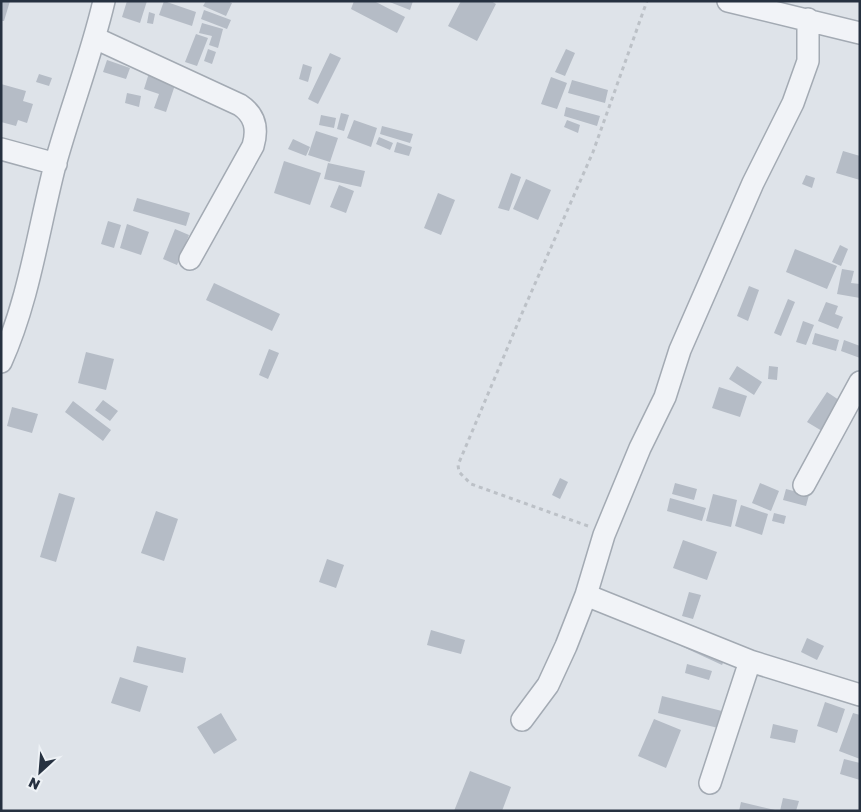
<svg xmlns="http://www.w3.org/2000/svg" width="861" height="812" font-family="'Golos Text',sans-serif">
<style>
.building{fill:#b5bcc6}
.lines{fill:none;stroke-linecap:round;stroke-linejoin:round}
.minor-casing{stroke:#a3aab3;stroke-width:24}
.path{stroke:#bcc1c7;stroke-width:3;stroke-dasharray:4 4;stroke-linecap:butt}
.minor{stroke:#f1f3f7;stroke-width:21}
</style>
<rect width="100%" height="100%" fill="#dee3e9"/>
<path class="building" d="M1,1h9l-6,20h-3z
M127,1h20l-7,22 -18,-6z
M164,1l32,11 -4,14 -33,-11z
M206,1h21l5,2 -6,13 -23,-10z
M354,1h20l31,16 -8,16 -46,-24z
M387,1h26l-3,9z
M461,1h30l5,3 -19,37 -29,-15z
M204,10l27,10 -4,9 -26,-10z
M149,12l6,2 -2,10 -6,-1z
M202,23l21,6 -5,19 -9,-3 3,-9 -13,-3z
M196,34l12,4 -11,28 -12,-4z
M208,49l8,3 -4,12 -8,-3z
M566,49l9,4 -10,23 -10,-4z
M330,53l11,5 -23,46 -10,-5z
M107,60l23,8 -4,11 -23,-7z
M303,64l9,3 -4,15 -9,-3z
M149,73l27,9 -10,30 -12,-4 5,-14 -15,-5z
M39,74l13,4 -3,8 -13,-4z
M551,77l16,6 -10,26 -16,-5z
M572,80l36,10 -3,13 -37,-10z
M1,84l25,7 -3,10 10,3 -6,19 -9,-3 -2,6 -15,-4z
M127,93l14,3 -2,11 -14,-4z
M566,107l34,9 -3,10 -33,-10z
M341,113l8,2 -5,16 -7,-2z
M321,115l15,3 -2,10 -15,-3z
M354,120l23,8 -6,19 -24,-9z
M567,120l13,5 -2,8 -14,-6z
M382,126l31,8 -3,9 -30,-9z
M316,131l22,7 -8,24 -22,-7z
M379,137l14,6 -3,7 -14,-6z
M293,139l17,8 -4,9 -18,-7z
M397,142l15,5 -3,9 -15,-4z
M843,151l17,5v24l-24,-7z
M284,161l37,12 -11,32 -36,-12z
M328,163l37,8 -4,16 -37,-8z
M511,173l10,4 -12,34 -11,-3z
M806,175l9,3 -3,10 -10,-4z
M526,179l25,11 -13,30 -25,-11z
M339,185l15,6 -8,22 -16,-6z
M438,193l17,7 -14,35 -17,-7z
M137,198l53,15 -4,13 -53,-15z
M108,221l13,4 -7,23 -13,-4z
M127,224l22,8 -8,23 -21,-7z
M175,229l14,6 -12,30 -14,-6z
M840,245l8,4 -7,17 -9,-4z
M795,249l42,17 -10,23 -41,-17z
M842,269l12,2 -3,12 9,1v14l-23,-4z
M214,283l66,31 -8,17 -66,-31z
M749,286l10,4 -11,31 -11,-5z
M788,299l7,3 -14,34 -7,-3z
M826,302l12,4 -3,8 8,3 -5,12 -20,-8z
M803,321l11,4 -8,20 -10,-3z
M815,333l24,7 -3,11 -24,-7z
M844,340l16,6v12l-19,-7z
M269,349l10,4 -11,26 -9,-4z
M86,352l28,7 -8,31 -28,-7z
M737,366l25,16 -8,13 -25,-16z
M769,366l9,1 -1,13 -9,-1z
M719,387l28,9 -7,21 -28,-9z
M827,392l15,10 -20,29 -15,-9z
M103,400l15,11 -8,10 -15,-11z
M73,401l38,29 -8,11 -38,-29z
M12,407l26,7 -6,19 -25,-7z
M560,478l8,4 -8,17 -8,-4z
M675,483l22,6 -3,11 -22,-6z
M760,483l19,8 -8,20 -19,-8z
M786,489l23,6 -3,11 -23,-6z
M59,493l16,5 -19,64 -16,-5z
M713,494l24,6 -6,27 -25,-6z
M670,498l36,10 -4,13 -35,-10z
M741,505l27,9 -6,21 -27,-9z
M156,511l22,8 -14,42 -23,-8z
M774,513l12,3 -2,8 -12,-3z
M683,540l34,12 -10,28 -34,-12z
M327,559l17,6 -8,23 -17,-6z
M689,592l12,3 -8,24 -11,-3z
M431,630l34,10 -4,14 -34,-9z
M685,638l41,19 -4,8 -41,-19z
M807,638l17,8 -7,14 -16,-8z
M137,646l49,12 -3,15 -50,-11z
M687,664l25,7 -3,9 -24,-7z
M120,677l28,9 -8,26 -29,-9z
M662,696l64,16 -4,17 -64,-16z
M825,702l20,7 -8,24 -20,-7z
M221,713l16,27 -23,14 -17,-27z
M853,713l7,2v44l-21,-8z
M654,719l27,11 -15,38 -28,-12z
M773,724l25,6 -3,13 -25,-5z
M844,759l16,4v17l-20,-6z
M470,771l41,16 -9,24h-48z
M783,798l16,3 -3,10h-16z
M741,802l34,8v1h-36z"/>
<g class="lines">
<g class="minor-casing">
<path id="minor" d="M728,1l132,32
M95,38l145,67c15,10 18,24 13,41l-63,113
M1,149l55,15
M1,362c28,-62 37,-131 54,-197 15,-55 36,-108 49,-164
M804,485l56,-103
M586,595l164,66 -40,122
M750,661l110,34
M522,720l26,-35 18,-39 20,-51 18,-60 36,-87 25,-51 15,-47 73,-167 40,-80 15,-42v-42"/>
</g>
<path class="path" d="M588,526l-117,-42 -12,-12 -1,-7 65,-154 70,-159 54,-151"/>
<use href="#minor" class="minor"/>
</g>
<rect width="861" height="812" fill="none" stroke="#263140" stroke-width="5"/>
<g transform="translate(40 772) rotate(206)" stroke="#eef2f6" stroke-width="4" paint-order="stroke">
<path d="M0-4L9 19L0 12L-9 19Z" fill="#263140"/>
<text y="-8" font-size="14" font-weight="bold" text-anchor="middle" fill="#263140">N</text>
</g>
</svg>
